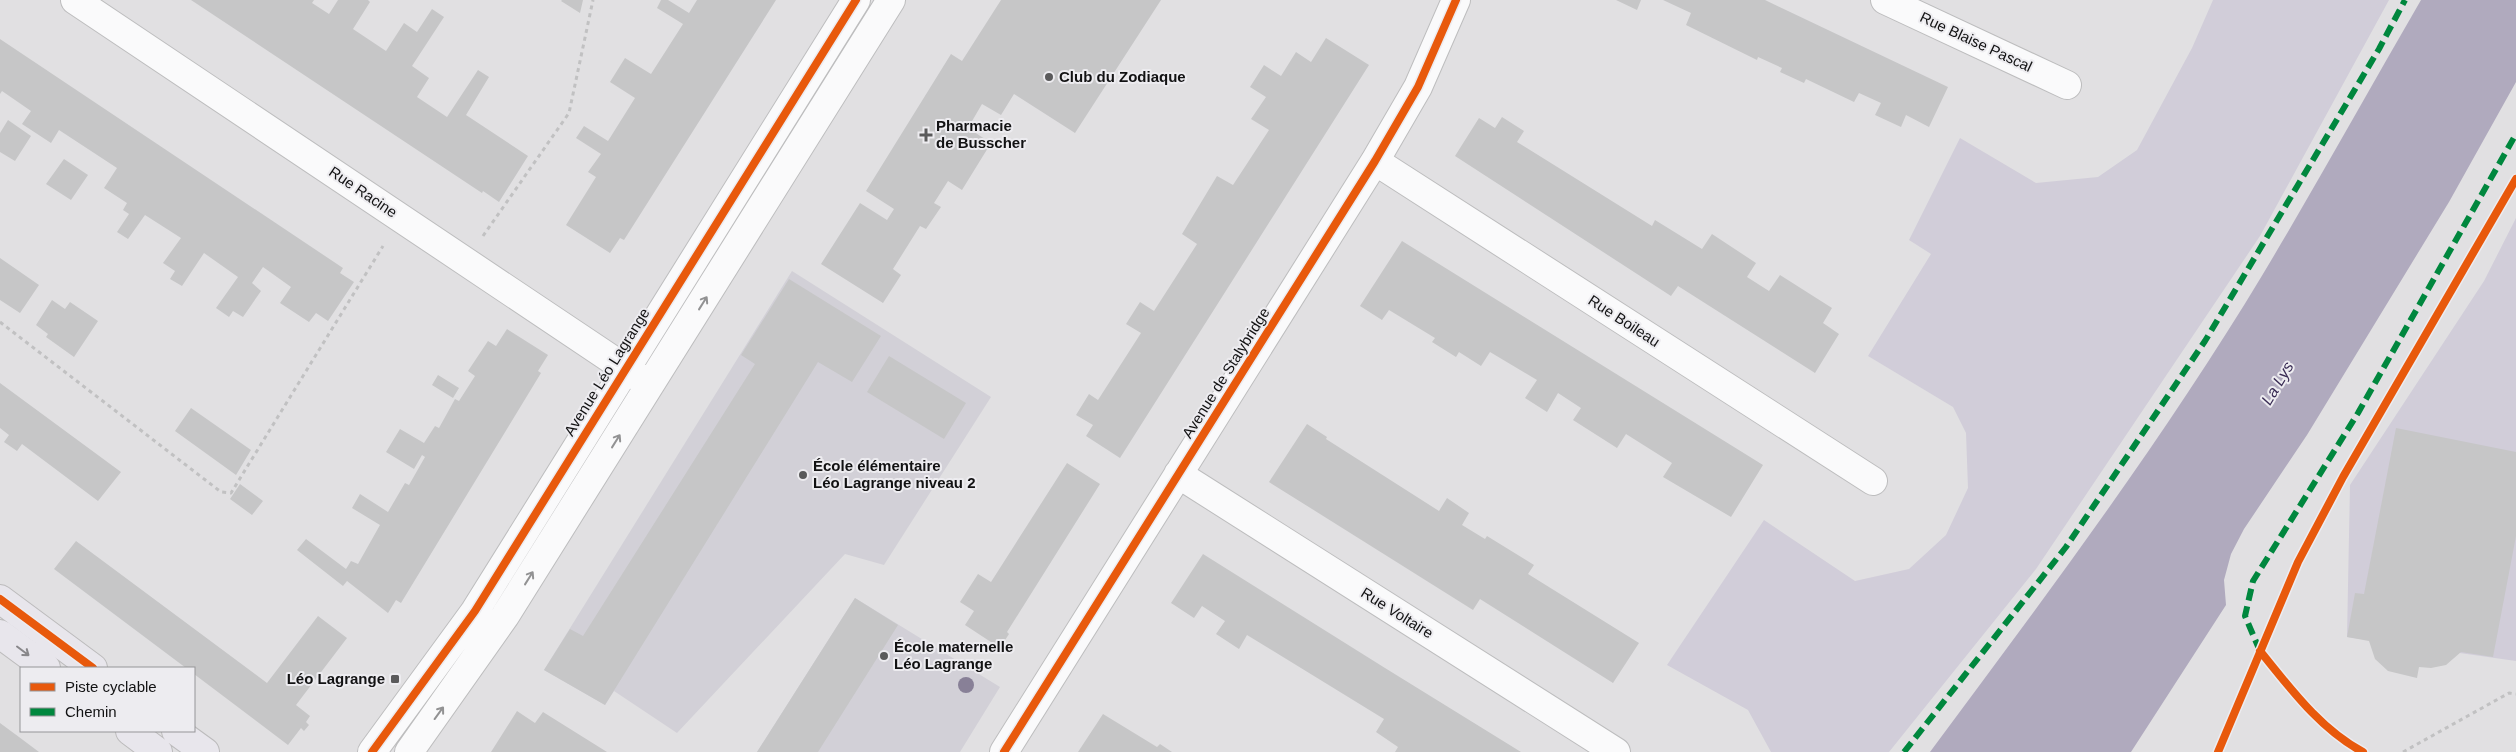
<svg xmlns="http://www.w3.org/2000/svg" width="2516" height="752" font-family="Helvetica,sans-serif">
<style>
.built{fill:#d2d0d7}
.green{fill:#d1cdd9}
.water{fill:#b0aabe}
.building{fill:#c6c6c7}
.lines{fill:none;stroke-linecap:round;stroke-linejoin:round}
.street-casing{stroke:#bdbdbe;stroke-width:30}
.primary-casing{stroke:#bcbbbc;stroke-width:30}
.path{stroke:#c1c1c2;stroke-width:3;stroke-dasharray:4 4;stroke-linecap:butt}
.street{stroke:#fafafb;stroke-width:28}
.primary{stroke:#e8e6ec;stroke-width:28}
.quiet{stroke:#00873e;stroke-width:6;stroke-dasharray:12 6;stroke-linecap:butt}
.cycleway-casing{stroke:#edecf0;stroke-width:11}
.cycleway{stroke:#e8590c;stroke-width:8}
.tree{fill:#888097}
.oneway{stroke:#929293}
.oneway2{stroke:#88878a}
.poi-dot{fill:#5a5a5b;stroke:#edecf0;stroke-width:2}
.labels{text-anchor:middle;stroke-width:4;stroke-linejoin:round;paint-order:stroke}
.street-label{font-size:15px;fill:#121213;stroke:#edecf0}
.poi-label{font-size:15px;font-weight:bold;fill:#121213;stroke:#edecf0;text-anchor:start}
.water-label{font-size:16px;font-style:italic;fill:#392b54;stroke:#edecf0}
</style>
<rect width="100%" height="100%" fill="#e1e0e2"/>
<path class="built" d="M792,271l199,126 -107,168 -39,-11 -168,179 -63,-42 -9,14 -61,-35z
M855,598l145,89 -40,65h-203z"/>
<path class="green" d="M2213,0h176l-129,236 -224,333 -147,183h-118l-23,-42 -81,-45 97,-145 91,61 54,-12 37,-34 22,-47 -2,-55 -13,-26 -85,-51 63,-102 -22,-14 51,-102 76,45 62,-6 39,-27 55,-102z
M2516,218v443l-169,-24 3,-152 134,-204z"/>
<path class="water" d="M2421,0h95v82l-67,120 -142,233 -63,94 -13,25 -7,26 2,25 -95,147h-201c116,-156 233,-312 333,-478 54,-90 105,-183 158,-274z"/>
<path class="building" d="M191,0h123l-2,3 17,11 9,-14h30l2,2 -17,27 33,22 18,-28 13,9 15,-23 12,8 -32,49 17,12 -12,19 30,20 31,-47 11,7 -23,38 62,41 -29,46 -16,-11 -1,2z
M562,0h21l-3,13 -19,-12z
M661,0h7l21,13 8,-13h79l-152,240 -4,-2 -10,15 -44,-28 30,-48 -8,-5 13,-18 -25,-16 8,-12 24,15 27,-43 -25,-16 15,-24 26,16 32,-50 -26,-16z
M1001,0h160l-86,133 -61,-39 -13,21 -19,-11 -14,24 23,15 -29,47 -14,-9 -14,22 7,4 -15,22 -6,-3 -27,43 8,6 -18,28 -62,-39 39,-61 27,17 7,-11 -28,-18 85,-137 11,7z
M1616,0h25l-4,10z
M1663,0h102l183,87 -19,40 -23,-12 -5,12 -26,-12 6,-12 -22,-10 -5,9 -48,-23 -2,4 -24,-11 2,-4 -24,-11 -1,3 -71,-35 5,-12z
M1326,38l43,27 -249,393 -34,-22 7,-11 -17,-10 13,-21 9,6 43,-67 -15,-9 14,-22 14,9 43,-67 -15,-10 35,-58 16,9 36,-55 -18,-11 15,-22 -16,-10 14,-22 17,11 15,-24 15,10z
M0,39l343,229 -3,5 14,9 -26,39 -12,-8 -7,9 -29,-19 11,-16 -28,-20 -11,16 9,8 -18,26 -10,-6 -4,6 -13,-9 22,-31 -34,-24 -22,33 -12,-7 5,-8 -12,-8 18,-25 -36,-23 -17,24 -11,-7 12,-18 -6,-4 4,-7 -23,-15 13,-20 -58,-38 -8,13 -29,-19 9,-13 -29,-20 -2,3z
M1502,117l22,14 -7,11 135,84 3,-6 47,29 10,-15 44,29 -9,14 22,14 11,-16 52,33 -9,15 16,11 -24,39 -137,-87 -7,10 -216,-140 24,-38 16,10z
M8,120l23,16 -16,25 -15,-9v-19z
M64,159l24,16 -17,25 -25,-16z
M1402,241l361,224 -32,52 -68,-40 9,-14 -46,-29 -9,14 -44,-28 8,-12 -23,-15 -11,19 -22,-14 12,-18 -47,-28 -9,14 -22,-14 -3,5 -24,-15 3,-4 -46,-28 -7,10 -22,-14z
M0,258l39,27 -19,28 -20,-13z
M789,279l92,57 -29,46 -34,-20 -213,343 -61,-35 26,-41 13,7 172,-272 -14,-9z
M52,300l13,9 5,-7 28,19 -24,36 -28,-20 2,-3 -12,-9z
M507,329l41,26 -10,16 3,2 -140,230 -5,-3 -8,13 -41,-32 -4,5 -46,-36 9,-11 40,30 5,-8 7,3 22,-39 -28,-17 8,-14 28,18 17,-29 4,2 16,-28 -3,-2 -8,14 -28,-17 14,-23 24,14 11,-17 4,2 16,-29 4,2 16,-25 -7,-5 20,-30 8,5z
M889,356l77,47 -22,36 -77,-47z
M438,375l21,13 -6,10 -21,-13z
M0,383l121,89 -23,29 -76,-57 -5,7 -13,-9 5,-7 -9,-7z
M191,408l60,42 -15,25 -61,-44z
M1307,424l20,13 -1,2 113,72 8,-13 22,15 -7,12 23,14 2,-3 47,29 -6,9 111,69 -26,40 -133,-84 -7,11 -204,-128z
M2396,428l120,24v84l-23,121 -32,-5 -15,13 -15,3 -12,-1 -2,11 -29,-7 -13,-12 -6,-18 -22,-4 8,-44 9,1z
M1067,463l33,21 -93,148 2,2 -9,14 -35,-23 9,-14 -14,-9 18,-28 13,8z
M240,484l23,17 -11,14 -22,-16z
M76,541l191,142 51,-67 29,22 -51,67 14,11 -4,6 3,3 -5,6 -3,-3 -13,17 -94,-71v-6h-8l-132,-99z
M1203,554l182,114 136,84h-126l3,-5 -22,-15 8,-13 -137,-84 -8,14 -23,-15 9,-13 -23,-15 -8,12 -23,-15z
M855,598l43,27 -80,127h-61z
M517,711l18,12 8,-11 64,40h-116z
M1103,714l54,33 3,-3 12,8h-94z
M0,723l19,14 20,15h-39z"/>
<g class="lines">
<g class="street-casing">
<path id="street" d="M75,0l566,379
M1885,0l182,85
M1375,161l498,320
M1178,474l438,278
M372,752l103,-141 381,-611
M409,752l96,-136 386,-616
M1004,752l371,-591 43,-74 38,-87"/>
</g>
<g class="primary-casing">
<path id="primary" d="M0,599l93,69
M0,634l46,34
M130,731l28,21
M176,731l29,21"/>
</g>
<path class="path" d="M483,236l86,-123 24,-113
M0,322l221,170 10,1 152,-247
M2403,752l106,-59 7,1"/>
<use href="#street" class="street"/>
<use href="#primary" class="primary"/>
<path class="quiet" d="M2260,651l-15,-35 8,-35 105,-168 158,-279
M1904,752l162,-205 139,-206 174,-292 26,-49"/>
<g class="cycleway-casing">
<path id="cycleway" d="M0,599l93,69
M2260,651c30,37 60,78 103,101
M372,752l103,-141 381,-611
M1004,752l371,-591 43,-74 38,-87
M2218,752l80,-190 45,-85 173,-298"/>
</g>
<use href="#cycleway" class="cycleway"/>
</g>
<circle class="tree" cx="966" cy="685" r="8"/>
<defs><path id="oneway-shaft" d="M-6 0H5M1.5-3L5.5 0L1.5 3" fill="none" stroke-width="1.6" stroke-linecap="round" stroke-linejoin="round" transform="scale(1.25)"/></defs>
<g class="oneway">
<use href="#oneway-shaft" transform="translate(703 303) rotate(-58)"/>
<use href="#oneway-shaft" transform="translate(616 441) rotate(-58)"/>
<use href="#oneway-shaft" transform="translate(529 578) rotate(-58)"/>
<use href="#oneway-shaft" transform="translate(439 713) rotate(-54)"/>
</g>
<use class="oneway2" href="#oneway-shaft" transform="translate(23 651) rotate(37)"/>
<g class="poi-dot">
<circle cx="1049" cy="77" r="5"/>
<path d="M923.5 127.5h5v5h5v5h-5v5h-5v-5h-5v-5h5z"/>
<circle cx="803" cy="475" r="5"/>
<circle cx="884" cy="656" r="5"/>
<rect x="390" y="674" width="10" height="10" rx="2.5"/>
</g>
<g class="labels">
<g class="street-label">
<text transform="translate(1976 42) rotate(25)" y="5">Rue Blaise Pascal</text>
<text transform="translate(363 192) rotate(34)" y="5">Rue Racine</text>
<text transform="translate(1624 321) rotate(33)" y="5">Rue Boileau</text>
<text transform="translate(607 372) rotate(-58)" y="5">Avenue Léo Lagrange</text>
<text transform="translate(1226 373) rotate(-58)" y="5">Avenue de Stalybridge</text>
<text transform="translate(1397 613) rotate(32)" y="5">Rue Voltaire</text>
</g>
<g class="poi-label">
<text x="1059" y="82">Club du Zodiaque</text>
<text x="936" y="131">Pharmacie<tspan x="936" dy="17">de Busscher</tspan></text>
<text x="813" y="471">École élémentaire<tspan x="813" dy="17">Léo Lagrange niveau 2</tspan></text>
<text x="894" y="652">École maternelle<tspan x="894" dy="17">Léo Lagrange</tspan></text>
<text x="385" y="684" text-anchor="end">Léo Lagrange</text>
</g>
<g class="water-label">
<text transform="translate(2277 383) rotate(-59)" y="6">La Lys</text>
</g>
</g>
<rect x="20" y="667" width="175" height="65" fill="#edecf0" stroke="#959598"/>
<rect x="30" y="683" width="25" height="8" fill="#e8590c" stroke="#959598"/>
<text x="65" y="692" font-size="15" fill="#121213">Piste cyclable</text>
<rect x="30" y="708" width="25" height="8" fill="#00873e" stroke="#959598"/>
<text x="65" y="717" font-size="15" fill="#121213">Chemin</text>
</svg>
